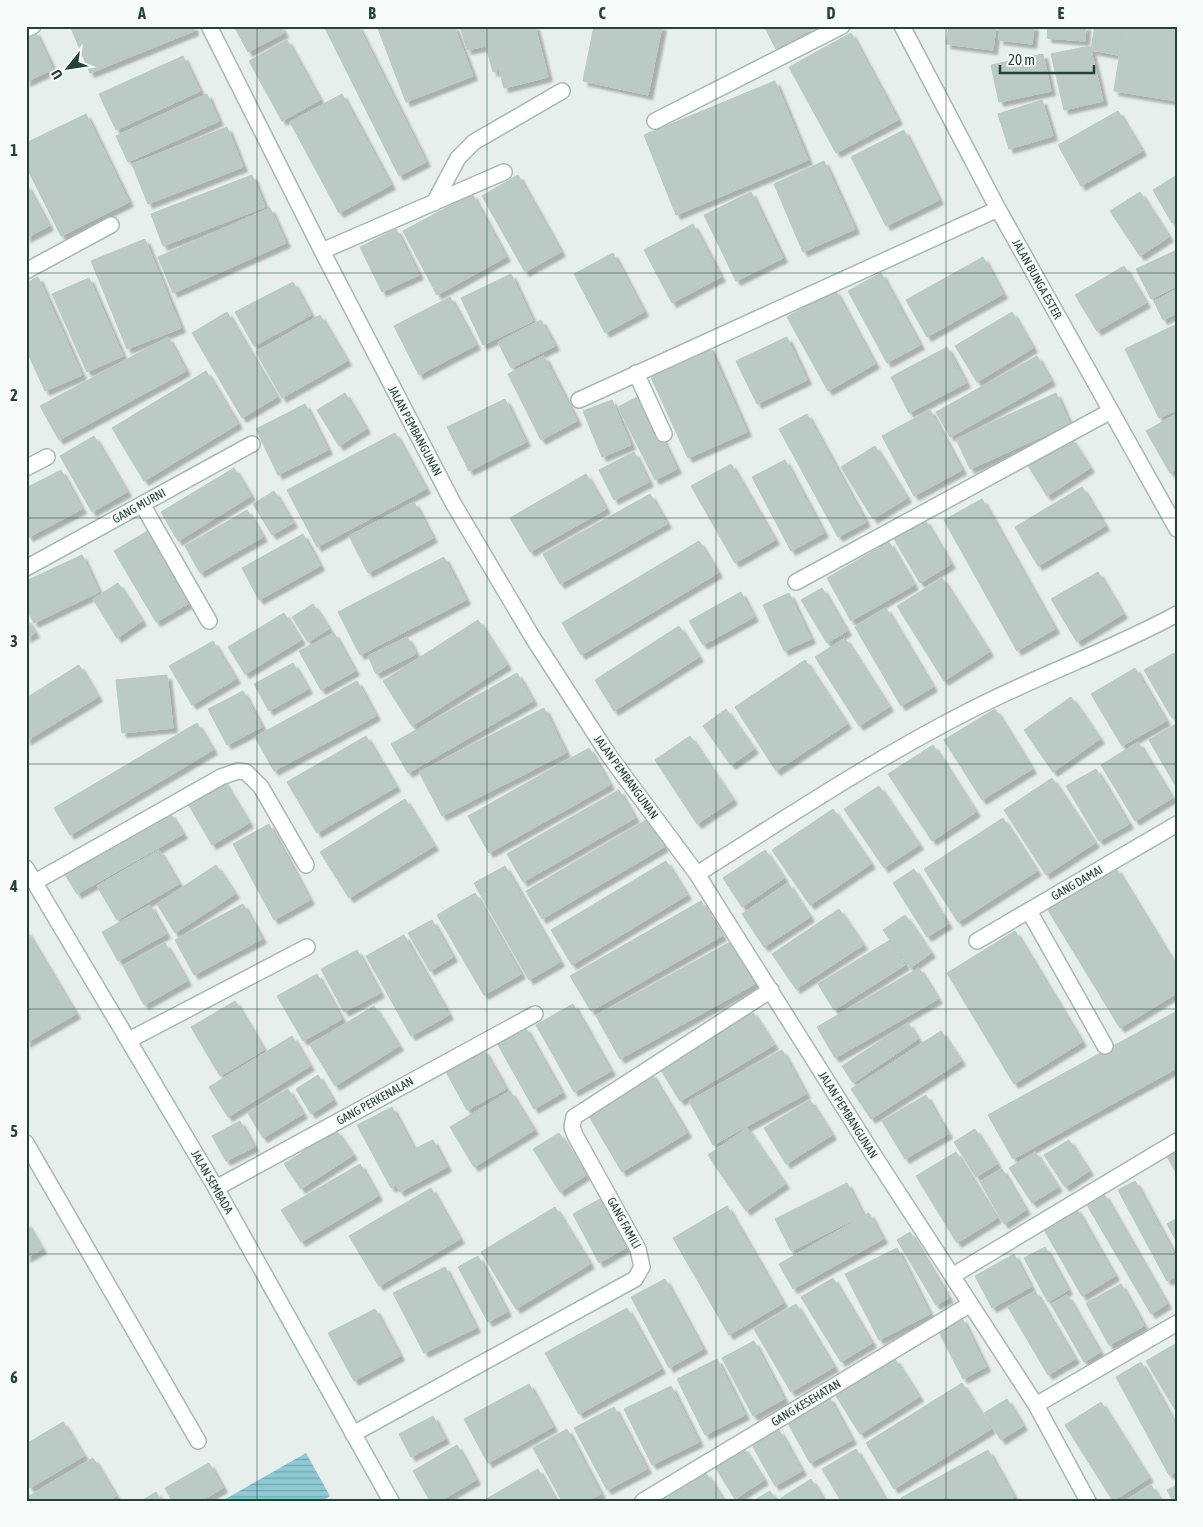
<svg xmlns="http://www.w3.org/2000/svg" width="1203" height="1527" font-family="'Asap Condensed',sans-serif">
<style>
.water{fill:url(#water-rules)}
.building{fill:#bbcac4;stroke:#b8c9c2;filter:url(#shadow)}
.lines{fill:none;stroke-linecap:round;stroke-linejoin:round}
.street-casing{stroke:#a8b8b2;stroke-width:18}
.secondary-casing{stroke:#a4bbb3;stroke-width:18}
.street{stroke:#fff;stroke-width:15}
.secondary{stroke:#fff;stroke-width:15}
.grid{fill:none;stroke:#24423a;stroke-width:1;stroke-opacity:0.55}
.labels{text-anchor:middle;stroke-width:5;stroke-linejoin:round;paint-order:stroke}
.street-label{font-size:12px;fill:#24423a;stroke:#f7fbf9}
.neatline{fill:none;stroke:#24423a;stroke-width:2}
.grid-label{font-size:16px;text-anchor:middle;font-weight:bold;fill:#24423a}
</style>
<defs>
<pattern id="water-rules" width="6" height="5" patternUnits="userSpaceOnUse" patternTransform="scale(1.25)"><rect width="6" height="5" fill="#8ec9d4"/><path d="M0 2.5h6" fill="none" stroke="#74a5ad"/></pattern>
<filter id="shadow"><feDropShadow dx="4.5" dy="4.5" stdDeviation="1" flood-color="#0004"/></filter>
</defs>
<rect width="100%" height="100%" fill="#e6efeb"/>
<path class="water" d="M306,1453l24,43 -8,5h-100z"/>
<path class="building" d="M76,26h117l1,5 -104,42 -19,-45z
M234,26h46l4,7 -36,19z
M324,26h34l68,136 -27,14z
M377,26h77l19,50 -67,26z
M460,26h75l13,51 -44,11 -5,-18 -6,2 -7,-26 -19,4z
M594,26h68l-14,69 -65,-14z
M764,26h54l-42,23z
M949,26h47l-3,24 -47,-6z
M1000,26h34l-2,18 -33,-4z
M1048,26h38l-1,15 -38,-3z
M1095,26h28l-5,29 -27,-5z
M1124,26l53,3v72l-63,-10z
M35,31l18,38 -27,13v-47z
M851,33l47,87 -62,33 -47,-86z
M287,40l33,60 -38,21 -33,-60z
M1090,46l13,55 -39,9 -13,-56z
M1043,54l8,37 -52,11 -8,-37z
M183,56l17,35 -84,39 -17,-36z
M775,81l33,79 -132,55 -32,-80z
M207,94l12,27 -91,41 -12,-26z
M342,94l49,91 -52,28 -49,-91z
M1042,100l11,36 -44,13 -11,-35z
M1118,111l24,40 -61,35 -23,-41z
M86,114l43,88 -68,34 -35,-70v-23z
M227,127l16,40 -95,37 -16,-40z
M904,130l35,70 -53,26 -35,-69z
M824,161l31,68 -52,23 -29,-68z
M252,175l13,32 -102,39 -12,-32z
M518,175l43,77 -36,20 -43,-76z
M1177,175v45l-5,3 -19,-33z
M26,184l23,42 -23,12z
M751,192l32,66 -47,23 -32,-66z
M1140,192l29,45 -29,19 -30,-45z
M472,194l34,63 -69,38 -34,-64z
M270,208l16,35 -113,50 -15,-36z
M693,224l28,53 -49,26 -28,-53z
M396,229l23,46 -37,17 -22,-45z
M145,239l36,89 -54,21 -36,-88z
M1177,250v36l-26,13 -15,-30z
M613,253l31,59 -39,21 -31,-59z
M983,257l20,37 -76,43 -21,-37z
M1124,266l22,37 -49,28 -22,-36z
M881,273l39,72 -33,18 -39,-72z
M511,274l22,47 -50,24 -22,-47z
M38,277l44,98 -37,16 -19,-42v-66z
M89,278l34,78 -36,16 -35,-78z
M293,282l18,33 -57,31 -19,-34z
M1177,289v24l-14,7 -9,-19z
M835,290l40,74 -47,27 -41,-74z
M450,297l26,48 -57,30 -25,-49z
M227,312l50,85 -35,21 -50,-85z
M1012,312l21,36 -56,34 -22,-36z
M320,315l27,46 -65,37 -26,-46z
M541,320l14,26 -44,22 -13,-26z
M1177,324v86l-18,8 -34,-69z
M168,337l18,34 -127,69 -19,-34z
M787,337l20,43 -50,24 -21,-43z
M709,346l38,86 -59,26 -39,-85z
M947,347l19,36 -57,30 -18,-36z
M544,356l33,65 -36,19 -33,-66z
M1037,356l14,25 -101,56 -14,-25z
M206,371l32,53 -94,57 -32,-53z
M345,393l21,36 -27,17 -22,-36z
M1056,393l14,31 -100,45 -14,-30z
M641,395l36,74 -22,11 -37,-73z
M505,399l21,43 -57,29 -22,-44z
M612,400l19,45 -29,12 -19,-46z
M305,404l23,46 -50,25 -22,-46z
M930,410l32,60 -48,26 -32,-60z
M807,414l59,108 -28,15 -59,-108z
M1176,414l1,55 -7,4 -24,-42z
M395,433l31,56 -109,58 -30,-57z
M94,436l33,56 -35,20 -32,-56z
M1070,437l20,31 -43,28 -20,-32z
M875,446l32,52 -34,21 -32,-52z
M634,452l15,30 -35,18 -15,-30z
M785,460l39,73 -33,18 -39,-74z
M731,464l44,76 -40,23 -44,-77z
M234,468l17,28 -73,45 -17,-29z
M61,470l21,39 -53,28 -3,-5v-44z
M586,474l20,35 -76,43 -20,-34z
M1082,487l23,39 -67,40 -23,-39z
M274,491l19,32 -21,12 -19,-31z
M650,494l17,30 -107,60 -17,-30z
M982,499l73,130 -38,22 -73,-131z
M414,502l19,36 -65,35 -19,-37z
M247,510l16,27 -63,36 -15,-27z
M925,520l26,44 -31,19 -26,-44z
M149,530l42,72 -35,20 -42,-71z
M303,534l17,32 -61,34 -17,-32z
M699,541l19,32 -137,82 -19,-32z
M889,542l25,43 -63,36 -24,-43z
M82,555l17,37 -65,31 -8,-15v-27z
M444,557l22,43 -106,55 -22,-43z
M1098,572l25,42 -46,28 -26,-43z
M942,578l47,74 -45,29 -47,-75z
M118,583l24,38 -25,17 -24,-39z
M822,588l25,43 -20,12 -26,-43z
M741,592l13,25 -51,28 -14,-24z
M789,593l22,46 -27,12 -21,-46z
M313,604l16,25 -21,13 -16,-25z
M886,608l47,79 -32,19 -46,-79z
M284,613l17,27 -56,34 -17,-27z
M26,618l9,15 -9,5z
M478,620l29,45 -95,61 -29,-45z
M679,626l20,31 -85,54 -19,-31z
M334,633l21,38 -34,19 -22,-39z
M407,637l9,17 -40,20 -8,-18z
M845,638l44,69 -30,19 -44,-69z
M213,641l23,38 -44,26 -23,-39z
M1174,653l3,5v57l-5,3 -28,-48z
M805,660l42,64 -71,47 -41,-64z
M293,663l15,26 -39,22 -15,-27z
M79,665l19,32 -72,44v-43z
M1135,668l31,53 -44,25 -31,-52z
M517,673l16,28 -125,72 -17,-29z
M167,675l6,53 -51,5 -6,-53z
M357,681l19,35 -102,55 -19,-34z
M243,691l19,36 -35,18 -19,-36z
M1071,697l29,42 -47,33 -29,-42z
M544,708l22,45 -124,63 -23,-44z
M726,709l28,40 -23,16 -28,-39z
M995,709l37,60 -50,31 -38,-60z
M197,723l16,27 -143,85 -16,-27z
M1177,723v65l-28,-48z
M366,736l30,51 -79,46 -30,-51z
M690,736l43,64 -36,24 -42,-64z
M1138,742l34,56 -37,23 -34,-56z
M933,745l43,67 -44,29 -44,-67z
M589,748l21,37 -121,68 -21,-37z
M1096,769l33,55 -30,17 -33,-55z
M1052,778l43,65 -49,32 -42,-65z
M223,780l26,43 -37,22 -25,-43z
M879,786l40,59 -35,23 -40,-59z
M619,790l16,28 -112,64 -16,-28z
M405,799l29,47 -85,52 -29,-46z
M833,809l38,55 -61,41 -38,-55z
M170,813l13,21 -106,60 -13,-21z
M1003,818l34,53 -79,51 -34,-53z
M648,819l16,28 -122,72 -16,-28z
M269,824l41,76 -36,20 -41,-76z
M159,850l20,34 -62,36 -20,-34z
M765,850l19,28 -42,29 -19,-29z
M666,861l21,34 -115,70 -21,-35z
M216,865l19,29 -60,39 -18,-29z
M505,866l55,96 -31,18 -55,-97z
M1116,868l61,100v25l-57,35 -72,-118z
M914,869l34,55 -21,13 -34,-54z
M788,883l22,34 -46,30 -22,-33z
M475,893l46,81 -37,21 -47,-80z
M701,901l21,35 -131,75 -21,-35z
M243,904l19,35 -68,36 -19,-35z
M150,905l16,29 -48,27 -16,-29z
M839,909l24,36 -67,44 -24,-35z
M905,915l26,38 -21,15 -27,-38z
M432,920l21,37 -23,14 -22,-38z
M26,930l50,84 -50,29z
M1015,931l67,111 -68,42 -67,-111z
M404,935l45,80 -38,21 -45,-80z
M890,940l15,25 -71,45 -16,-26z
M732,941l23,43 -135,75 -24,-43z
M165,943l22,38 -43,24 -21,-39z
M357,950l23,43 -36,19 -23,-43z
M919,968l19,31 -103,59 -18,-31z
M317,974l25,45 -39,22 -26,-45z
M235,1001l29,49 -44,26 -29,-49z
M573,1004l38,67 -37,21 -38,-67z
M374,1006l25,40 -64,40 -25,-41z
M752,1011l22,34 -94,56 -21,-34z
M1177,1011v57l-164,91 -25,-44z
M908,1023l10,16 -65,44 -11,-17z
M525,1027l37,66 -28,16 -37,-66z
M941,1031l20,30 -90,58 -20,-30z
M292,1036l18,30 -82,51 -19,-30z
M484,1050l22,39 -39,21 -22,-40z
M782,1050l24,44 -93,51 -24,-44z
M651,1073l36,60 -65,39 -36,-61z
M318,1075l15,25 -22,14 -15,-25z
M288,1089l15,25 -40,24 -15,-25z
M510,1091l24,39 -60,37 -24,-40z
M926,1095l22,39 -43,25 -23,-38z
M810,1100l22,35 -46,29 -22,-36z
M392,1107l22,42 19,-9 14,27 -47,25 -4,-7 -5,3 -34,-63z
M240,1121l14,26 -28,14 -14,-25z
M747,1128l38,56 -39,27 -38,-56z
M975,1129l22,35 -21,13 -22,-35z
M336,1130l17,25 -52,34 -17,-25z
M559,1133l27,42 -26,17 -27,-43z
M1069,1140l20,31 -24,16 -21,-32z
M1177,1149v25l-11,-19z
M956,1152l41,66 -40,25 -41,-67z
M1035,1152l23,35 -26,16 -23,-35z
M360,1164l18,32 -77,46 -20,-32z
M1002,1169l24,41 -22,14 -24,-42z
M1135,1181l42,78v17l-10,5 -49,-91z
M847,1183l16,32 -72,36 -16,-32z
M431,1188l29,51 -81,47 -30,-50z
M1104,1194l63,110 -16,10 -64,-109z
M600,1199l27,48 -28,16 -26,-49z
M727,1206l56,97 -54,32 -56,-97z
M555,1207l35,57 -74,45 -35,-57z
M1076,1208l39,68 -33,20 -39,-68z
M869,1213l14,26 -90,50 -14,-25z
M1177,1218v24l-10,-18z
M26,1222l16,27 -16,9z
M910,1232l39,66 -13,7 -39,-65z
M1045,1247l23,43 -20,12 -24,-44z
M897,1248l33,66 -51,26 -34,-66z
M1014,1254l17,33 -39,21 -17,-32z
M478,1256l29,56 -19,10 -30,-55z
M445,1267l31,61 -52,25 -31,-60z
M833,1278l39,65 -31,19 -40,-65z
M665,1279l38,70 -34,19 -38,-71z
M1121,1284l23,42 -35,19 -23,-42z
M1035,1291l40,68 -27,16 -40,-68z
M1067,1295l33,57 -16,10 -33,-58z
M796,1304l38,63 -43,25 -37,-63z
M627,1308l34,61 -82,45 -34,-61z
M375,1309l25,47 -46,25 -26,-48z
M962,1318l24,49 -23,12 -25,-49z
M754,1341l30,58 -31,17 -31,-58z
M1177,1343v70l-31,-52z
M717,1359l28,56 -40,20 -28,-56z
M895,1359l24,38 -59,37 -24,-38z
M1141,1362l36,65v44l-8,4 -53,-98z
M962,1383l29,46 -97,60 -28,-46z
M529,1384l24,43 -65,36 -24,-44z
M671,1386l28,56 -47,23 -28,-56z
M829,1397l23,43 -42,23 -24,-43z
M1007,1399l16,27 -22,14 -17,-27z
M1101,1402l48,76 -36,23 -48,-76z
M614,1407l33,62 -40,21 -33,-62z
M433,1416l12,23 -34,18 -12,-23z
M63,1422l21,34 -54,32 -4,-6v-38z
M567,1429l34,65 -13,7h-26l-29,-53z
M779,1430l23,41 -27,15 -23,-41z
M457,1445l19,35 -36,21h-10l-17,-30z
M743,1447l21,33 -29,19 -21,-34z
M856,1449l30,52h-45l-19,-32z
M988,1450l26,47 -6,4h-105l-2,-3z
M93,1458l23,38 -8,5h-82v-3z
M209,1463l14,25 -22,13h-29l-7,-13z
M538,1469l18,32h-73z
M706,1473l18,28h-62z
M811,1479l13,22h-42l-1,-3z
M1151,1485l10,16h-35z
M1177,1485v16h-4l-6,-11z
M770,1491l6,10h-23z
M156,1492l5,9h-20z"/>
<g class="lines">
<g class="street-casing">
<path id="street" d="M209,26l113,225 131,252 80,135 77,119 87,117 176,280 163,251 52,96
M902,26l96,183 179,320
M26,29l7,-3
M655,121l187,-95
M434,203l24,-45 16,-16 88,-51
M322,251l182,-79
M26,271l85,-46
M636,373l28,61
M579,400l419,-191
M26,468l21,-11
M142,504l67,117
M26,568l226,-124
M796,582l315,-171
M697,874c89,-56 176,-114 270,-162 69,-36 142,-61 210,-98
M35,882l186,-105 17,-6 8,1 15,15 45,78
M1029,911l76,135
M977,941l200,-117
M129,1040l178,-93
M26,1143l172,298
M216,1188l319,-174
M952,1276l225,-135
M1036,1405l141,-82
M353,1434l282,-155 7,-12 -4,-18 -63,-114 -3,-8 2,-10 197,-127
M643,1501l326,-196"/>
</g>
<g class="secondary-casing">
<path id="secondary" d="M26,868l190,320 175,313"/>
</g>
<use href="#street" class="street"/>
<use href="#secondary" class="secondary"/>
</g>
<path class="grid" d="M257,26v1475M487,26v1475M716,26v1475M946,26v1475M26,273h1151M26,518h1151M26,764h1151M26,1009h1151M26,1254h1151"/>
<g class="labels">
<g class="street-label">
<text transform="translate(1037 279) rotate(61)" y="4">JALAN BUNGA ESTER</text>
<text transform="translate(415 431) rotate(62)" y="4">JALAN PEMBANGUNAN</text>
<text transform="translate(139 506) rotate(-29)" y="4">GANG MURNI</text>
<text transform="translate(626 777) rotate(54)" y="4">JALAN PEMBANGUNAN</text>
<text transform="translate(1077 883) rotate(-30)" y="4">GANG DAMAI</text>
<text transform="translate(375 1101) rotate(-29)" y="4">GANG PERKENALAN</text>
<text transform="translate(848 1115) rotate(58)" y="4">JALAN PEMBANGUNAN</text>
<text transform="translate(212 1182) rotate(60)" y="4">JALAN SEMBADA</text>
<text transform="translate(624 1223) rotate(61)" y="4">GANG FAMILI</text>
<text transform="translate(806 1403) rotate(-31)" y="4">GANG KESEHATAN</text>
</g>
</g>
<rect width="1203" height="1527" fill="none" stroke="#f7fbf9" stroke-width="55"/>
<g transform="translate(68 68) rotate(240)" stroke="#f7fbf9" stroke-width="4" paint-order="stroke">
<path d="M0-4L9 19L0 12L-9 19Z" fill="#24423a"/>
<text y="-8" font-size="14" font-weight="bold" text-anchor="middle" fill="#24423a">U</text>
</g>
<path d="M1000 65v8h94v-8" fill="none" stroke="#24423a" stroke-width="2.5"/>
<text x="1008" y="65" font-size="15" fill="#24423a" stroke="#f7fbf9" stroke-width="4" paint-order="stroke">20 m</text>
<rect x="28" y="28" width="1148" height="1472" class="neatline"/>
<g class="grid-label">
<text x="142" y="19">A</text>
<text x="372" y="19">B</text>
<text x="602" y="19">C</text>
<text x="831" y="19">D</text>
<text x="1061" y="19">E</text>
<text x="14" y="156">1</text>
<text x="14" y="401">2</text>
<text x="14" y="647">3</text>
<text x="14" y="892">4</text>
<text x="14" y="1137">5</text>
<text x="14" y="1383">6</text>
</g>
</svg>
